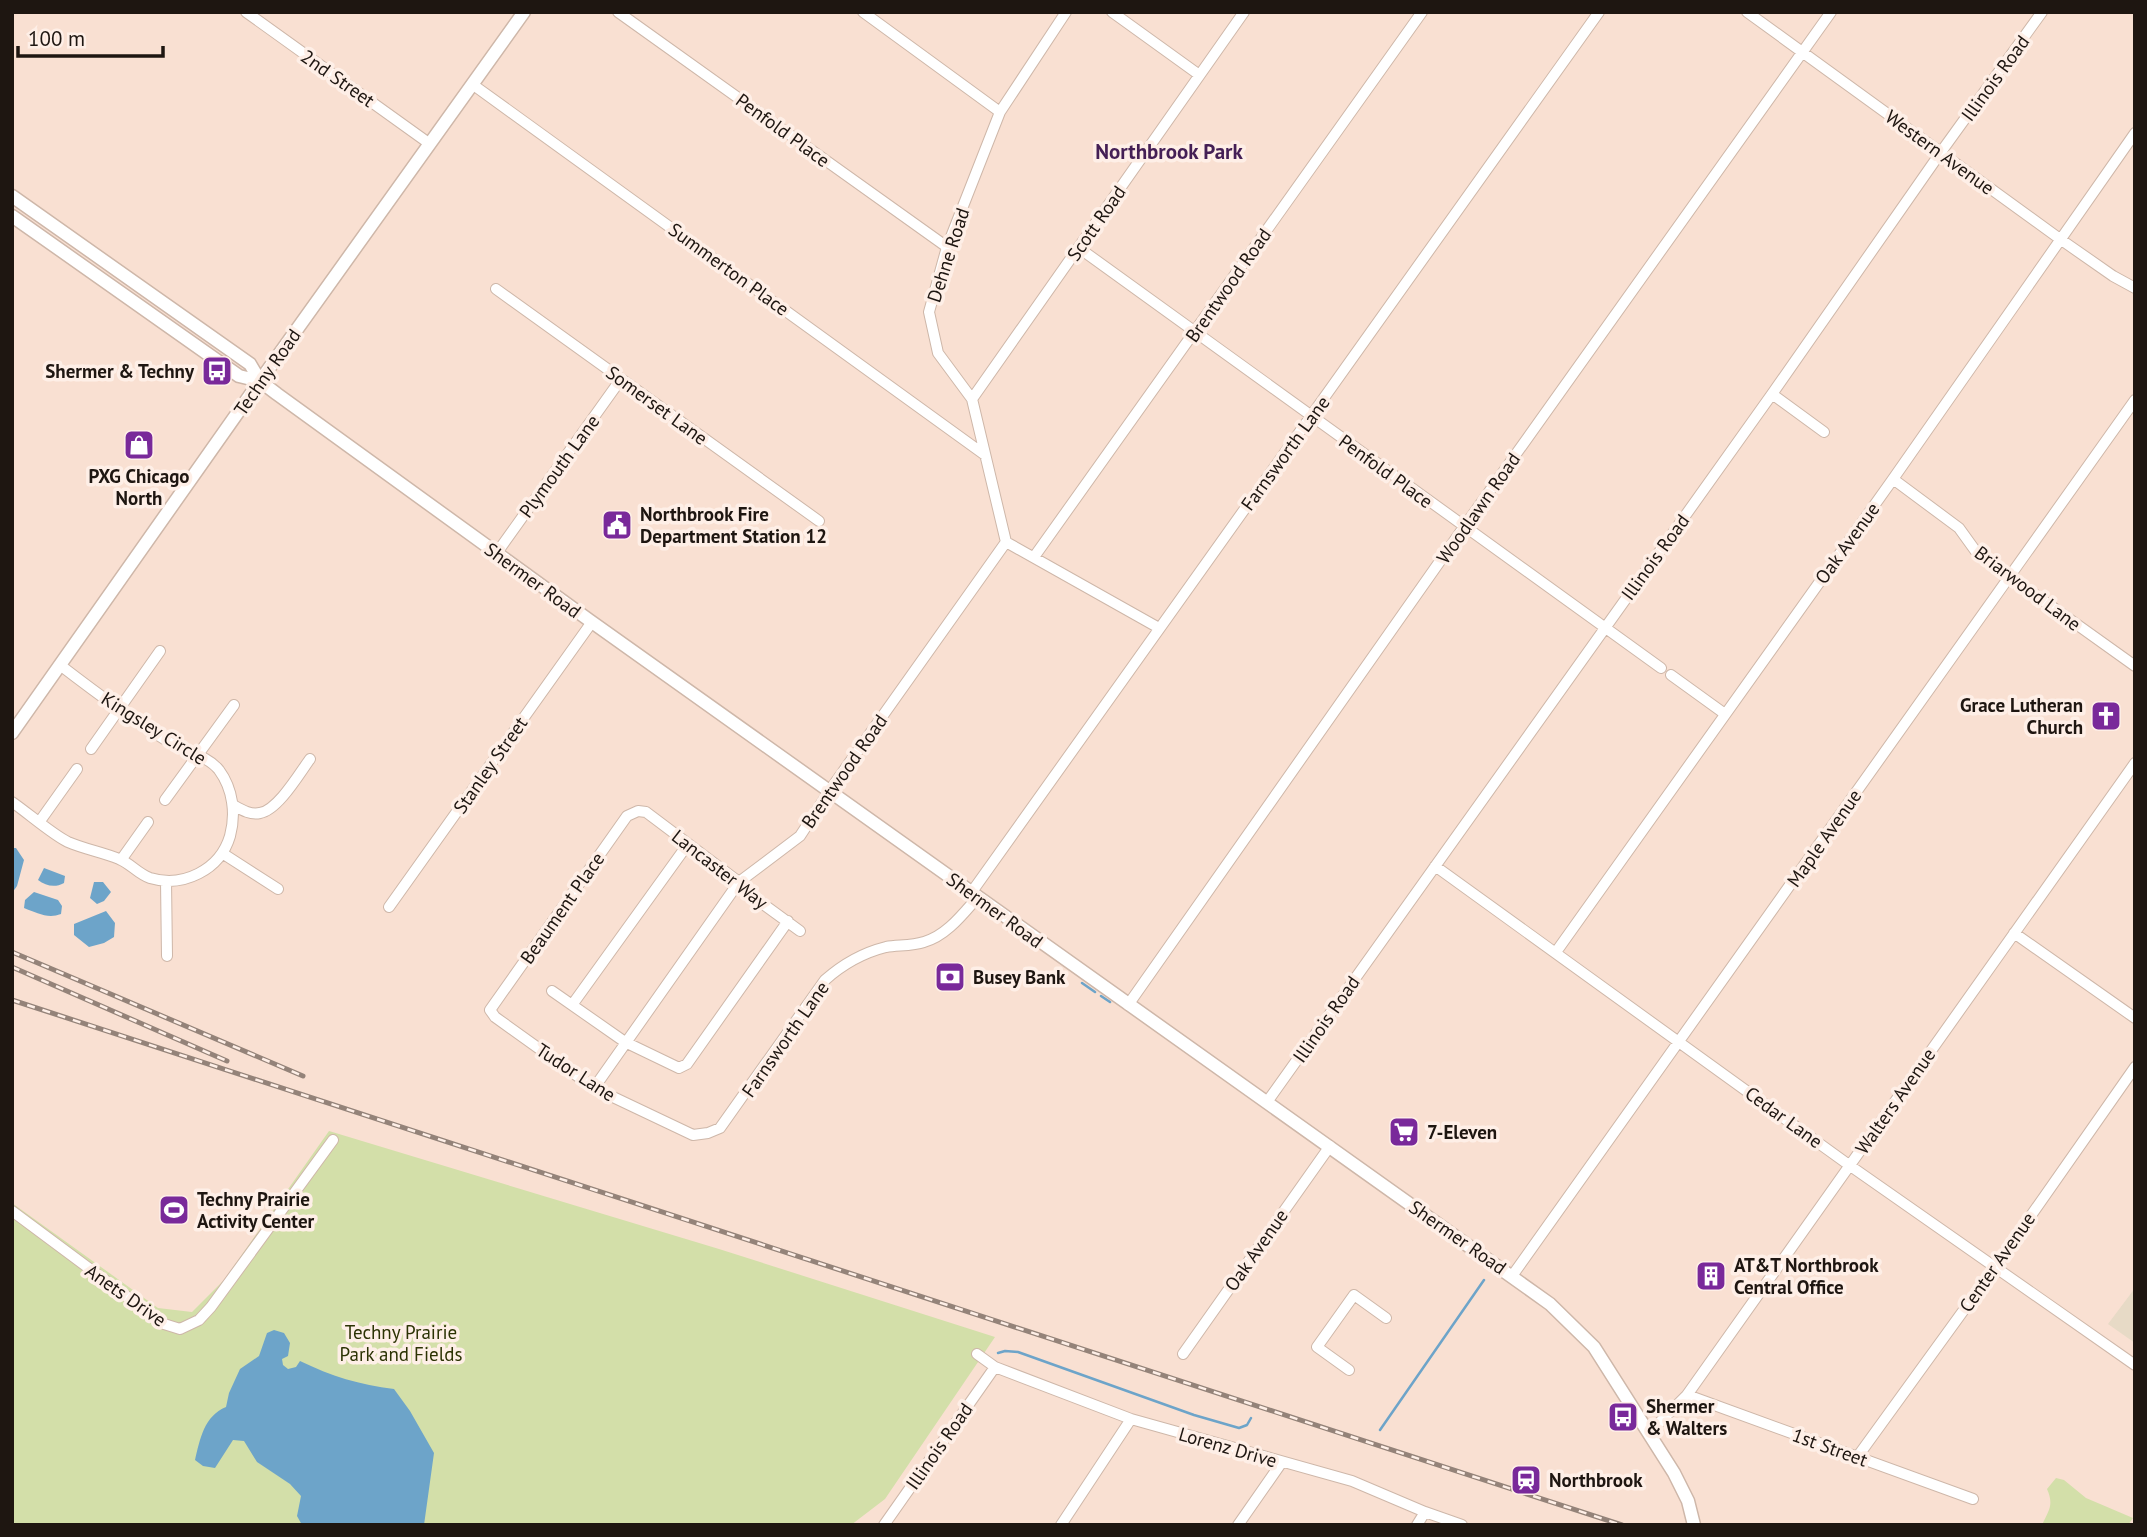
<svg xmlns="http://www.w3.org/2000/svg" width="2147" height="1537" font-family="'PT Sans',sans-serif">
<style>
.education{fill:#e7dac6}
.green{fill:#d3dfa9}
.water{fill:#6da4c9}
.lines{fill:none;stroke-linecap:round;stroke-linejoin:round}
.stream{stroke:#6da4c9;stroke-width:2.5}
.minor-casing{stroke:#ceb7a9;stroke-width:12}
.major-casing{stroke:#ceb7a9;stroke-width:15}
.minor{stroke:#fff;stroke-width:10}
.major{stroke:#fff;stroke-width:12}
.rail-casing{stroke:#948379;stroke-width:5}
.rail{stroke:#feefe7;stroke-width:2.5;stroke-dasharray:8;stroke-linecap:butt}
.labels{text-anchor:middle;stroke-width:7;stroke-linejoin:round;paint-order:stroke}
.street-label{font-size:19px;fill:#1e1611;stroke:#feefe7}
.poi-label{font-size:19px;font-weight:bold;fill:#1e1611;stroke:#feefe7;text-anchor:start}
.park-label{font-size:19px;fill:#2c3304;stroke:#feefe7}
.neighbourhood-label{font-size:21px;font-weight:bold;fill:#441f55;stroke:#feefe7}
</style>
<rect width="100%" height="100%" fill="#f9e0d2"/>
<path class="education" d="M2135,1288v55l-27,-19z"/>
<path class="green" d="M329,1131l390,118 276,88 -110,162 -34,26h-839v-322l146,105 34,4 32,-32z
M2056,1478l8,2 22,18 47,20 -5,7h-86c7,-15 12,-20 5,-36z"/>
<path class="water" d="M12,848h4l8,12 -7,26 -5,7z
M44,868l21,8 -1,7c-9,5 -18,3 -26,-3z
M94,882h9l8,10 -7,9 -7,3 -7,-6z
M34,892l24,8 4,6 -1,8c-13,5 -24,-1 -37,-6l1,-8z
M106,911l9,12 -1,14 -10,6 -15,4 -15,-12v-11z
M274,1330l10,3 6,10 -2,13 -6,3 1,6 5,4 8,-2 4,-6c31,15 60,24 94,28l16,22 24,42 -10,72h-122l-5,-9 4,-20 -11,-12 -33,-22 -13,-21 -11,-1 -18,28 -12,-2 -8,-6c5,-21 9,-44 31,-53l3,-14 11,-24 19,-13 8,-23z"/>
<g class="lines">
<path class="stream" d="M1082,983l13,9
M1101,996l9,6
M998,1353l7,-2 13,1 176,63 45,13 8,-3 4,-7
M1380,1430l104,-150"/>
<g class="minor-casing">
<path id="minor" d="M246,12l184,132
M618,12l329,235
M863,12l137,100
M1066,12l-66,100 -53,135 -18,65 9,41 34,46 34,143 153,86
M1112,12l86,62
M1747,12l313,227 53,37 22,12
M472,84l513,371
M1079,248l582,420
M496,289l323,232
M1772,394l52,38
M972,399l272,-387
M1893,479l66,49 18,25 158,113
M496,554l125,-175
M1034,557l388,-545
M1671,675l54,39
M91,749l69,-98
M165,800l69,-95
M12,802c16,11 41,33 56,40 16,7 34,10 51,17 11,4 19,15 31,19 33,10 70,-8 80,-42 6,-22 3,-47 -11,-66 -12,-15 -34,-18 -50,-28 -38,-23 -74,-50 -109,-77
M233,805c9,5 17,10 27,8 18,-3 39,-39 50,-54
M40,821l37,-52
M222,853l56,36
M121,860l27,-38
M1435,866l414,299 286,200
M166,881l1,75
M971,893l628,-881
M389,907l203,-285
M800,931l-48,-35 -13,-14 -93,-70 -8,-1 -11,5 -137,194 5,7 99,71 99,47 15,-2 12,-5 105,-148c18,-16 37,-27 61,-33 12,-2 26,-1 38,-5 22,-6 38,-27 53,-44
M2014,933l121,85
M1556,952l337,-473 242,-346
M552,991l73,51 54,26 8,-4 101,-143
M572,1005l116,-161
M1128,1005l336,-478 367,-515
M594,1088l145,-206 61,-46 30,-46 176,-248
M1267,1102l505,-708 169,-242 101,-140
M12,1211l133,99 19,14 16,5 19,-9 12,-13 122,-167
M1512,1276l623,-876
M977,1354l18,13 136,52 221,62 73,31 37,13
M1183,1354l147,-208
M1349,1370l-32,-23 37,-52 32,23
M1687,1395l286,104
M1649,1433l38,-38 448,-632
M1858,1456l137,-189 140,-200
M884,1525l111,-158
M1061,1525l70,-106
M1238,1525l44,-63
M1417,1525l8,-13"/>
</g>
<g class="major-casing">
<path id="major" d="M12,196l238,168 10,17 17,13 312,226 961,684 44,43 80,126 14,28 6,24
M12,216l227,160 21,5
M12,733l248,-352 264,-369"/>
</g>
<use href="#minor" class="minor"/>
<use href="#major" class="major"/>
<g class="rail-casing">
<path id="rail" d="M12,952l291,124
M12,967l215,94
M12,1000l1610,525"/>
</g>
<use href="#rail" class="rail"/>
</g>
<defs>
<g id="bus-square" transform="scale(1.575)"><rect x="-9" y="-9" width="18" height="18" rx="4" fill="#79299a" stroke="#feefe7"/><path d="M-5-6H5V4H4V6H2V4H-2V6H-4V4H-5ZM-3.5-4V0h7V-4ZM-3.5 1.2v1.5H-2V1.2ZM2 1.2v1.5H3.5V1.2Z" fill="#fff"/></g>
<g id="shop-square" transform="scale(1.575)"><rect x="-9" y="-9" width="18" height="18" rx="4" fill="#79299a" stroke="#feefe7"/><path d="M-5-2.5h2.3a2.7 3.5 0 0 1 5.4 0H5L5.5 6h-11ZM-1.5-2.5h3a1.5 2.3 0 0 0-3 0Z" fill="#fff"/></g>
<g id="civic-square" transform="scale(1.575)"><rect x="-9" y="-9" width="18" height="18" rx="4" fill="#79299a" stroke="#feefe7"/><path d="M-.6-6.5H3V-4.5H.6V-3L4-1V1h2V6H-6V1h2V-1L-.6-3ZM-1.2 2.5V6h2.4V2.5Z" fill="#fff"/></g>
<g id="church-square" transform="scale(1.575)"><rect x="-9" y="-9" width="18" height="18" rx="4" fill="#79299a" stroke="#feefe7"/><path d="M-1.2-6h2.4v3.5h3.3v2.4h-3.3V6h-2.4V-.1h-3.3v-2.4h3.3Z" fill="#fff"/></g>
<g id="bank-square" transform="scale(1.575)"><rect x="-9" y="-9" width="18" height="18" rx="4" fill="#79299a" stroke="#feefe7"/><path d="M-6-4H6V4H-6ZM0-2.3a2.3 2.3 0 1 0 0 4.6a2.3 2.3 0 1 0 0-4.6Z" fill="#fff"/></g>
<g id="supermarket-square" transform="scale(1.575)"><rect x="-9" y="-9" width="18" height="18" rx="4" fill="#79299a" stroke="#feefe7"/><path d="M-6-5.5h2.5l.6 2H6L4.5 2H-2.5L-4.4-4H-6ZM-1.5 3.2a1.3 1.3 0 1 0 .1 0ZM3 3.2a1.3 1.3 0 1 0 .1 0Z" fill="#fff"/></g>
<g id="stadium-square" transform="scale(1.575)"><rect x="-9" y="-9" width="18" height="18" rx="4" fill="#79299a" stroke="#feefe7"/><path d="M0-5a6.5 5 0 1 0 0 10a6.5 5 0 1 0 0-10ZM-3.5-1.8h7v3.6h-7Z" fill="#fff"/></g>
<g id="building-square" transform="scale(1.575)"><rect x="-9" y="-9" width="18" height="18" rx="4" fill="#79299a" stroke="#feefe7"/><path d="M-4-6H4V6H1V3H-1V6H-4ZM-2.5-4.3h1.7v1.8h-1.7ZM.8-4.3h1.7v1.8H.8ZM-2.5-1h1.7V.8h-1.7ZM.8-1h1.7V.8H.8Z" fill="#fff"/></g>
<g id="station-square" transform="scale(1.575)"><rect x="-9" y="-9" width="18" height="18" rx="4" fill="#79299a" stroke="#feefe7"/><path d="M-3-6H3Q5-6 5-4V2Q5 4 3 4L4.5 6H3L1.5 4h-3L-3 6H-4.5L-3 4Q-5 4-5 2V-4Q-5-6-3-6ZM-3.5-4v3h7v-3ZM-3.5 1v1.5H-2V1ZM2 1v1.5H3.5V1Z" fill="#fff"/></g>
</defs>
<g fill-rule="evenodd">
<use href="#bus-square" x="217" y="371"/>
<use href="#shop-square" x="139" y="445"/>
<use href="#civic-square" x="617" y="525"/>
<use href="#church-square" x="2106" y="716"/>
<use href="#bank-square" x="950" y="977"/>
<use href="#supermarket-square" x="1404" y="1132"/>
<use href="#stadium-square" x="174" y="1210"/>
<use href="#building-square" x="1711" y="1276"/>
<use href="#bus-square" x="1623" y="1417"/>
<use href="#station-square" x="1526" y="1480"/>
</g>
<g class="labels">
<g class="street-label">
<text transform="translate(338 78) rotate(35)" y="7">2nd Street</text>
<text transform="translate(1995 78) rotate(-54)" y="7">Illinois Road</text>
<text transform="translate(783 130) rotate(36)" y="7">Penfold Place</text>
<text transform="translate(1940 152) rotate(36)" y="7">Western Avenue</text>
<text transform="translate(1096 223) rotate(-55)" y="7">Scott Road</text>
<text transform="translate(948 255) rotate(-72)" y="7">Dehne Road</text>
<text transform="translate(729 269) rotate(36)" y="7">Summerton Place</text>
<text transform="translate(1228 285) rotate(-55)" y="7">Brentwood Road</text>
<text transform="translate(267 372) rotate(-55)" y="7">Techny Road</text>
<text transform="translate(657 405) rotate(36)" y="7">Somerset Lane</text>
<text transform="translate(1285 453) rotate(-54)" y="7">Farnsworth Lane</text>
<text transform="translate(559 466) rotate(-54)" y="7">Plymouth Lane</text>
<text transform="translate(1386 471) rotate(36)" y="7">Penfold Place</text>
<text transform="translate(1478 508) rotate(-55)" y="7">Woodlawn Road</text>
<text transform="translate(1847 543) rotate(-54)" y="7">Oak Avenue</text>
<text transform="translate(1655 557) rotate(-54)" y="7">Illinois Road</text>
<text transform="translate(533 580) rotate(36)" y="7">Shermer Road</text>
<text transform="translate(2028 588) rotate(37)" y="7">Briarwood Lane</text>
<text transform="translate(154 728) rotate(32)" y="7">Kingsley Circle</text>
<text transform="translate(490 765) rotate(-55)" y="7">Stanley Street</text>
<text transform="translate(844 771) rotate(-55)" y="7">Brentwood Road</text>
<text transform="translate(1824 838) rotate(-55)" y="7">Maple Avenue</text>
<text transform="translate(720 869) rotate(38)" y="7">Lancaster Way</text>
<text transform="translate(562 908) rotate(-55)" y="7">Beaument Place</text>
<text transform="translate(995 910) rotate(36)" y="7">Shermer Road</text>
<text transform="translate(1326 1019) rotate(-55)" y="7">Illinois Road</text>
<text transform="translate(785 1039) rotate(-55)" y="7">Farnsworth Lane</text>
<text transform="translate(576 1072) rotate(33)" y="7">Tudor Lane</text>
<text transform="translate(1895 1101) rotate(-55)" y="7">Walters Avenue</text>
<text transform="translate(1784 1117) rotate(36)" y="7">Cedar Lane</text>
<text transform="translate(1458 1237) rotate(35)" y="7">Shermer Road</text>
<text transform="translate(1256 1250) rotate(-55)" y="7">Oak Avenue</text>
<text transform="translate(1997 1262) rotate(-55)" y="7">Center Avenue</text>
<text transform="translate(126 1295) rotate(35)" y="7">Anets Drive</text>
<text transform="translate(939 1446) rotate(-55)" y="7">Illinois Road</text>
<text transform="translate(1228 1447) rotate(16)" y="7">Lorenz Drive</text>
<text transform="translate(1830 1447) rotate(20)" y="7">1st Street</text>
</g>
<g class="poi-label">
<text x="194" y="378" text-anchor="end">Shermer &amp; Techny</text>
<text x="139" y="483" text-anchor="middle">PXG Chicago<tspan x="139" dy="22">North</tspan></text>
<text x="640" y="521">Northbrook Fire<tspan x="640" dy="22">Department Station 12</tspan></text>
<text x="2083" y="712" text-anchor="end">Grace Lutheran<tspan x="2083" dy="22">Church</tspan></text>
<text x="973" y="984">Busey Bank</text>
<text x="1427" y="1139">7-Eleven</text>
<text x="197" y="1206">Techny Prairie<tspan x="197" dy="22">Activity Center</tspan></text>
<text x="1734" y="1272">AT&amp;T Northbrook<tspan x="1734" dy="22">Central Office</tspan></text>
<text x="1646" y="1413">Shermer<tspan x="1646" dy="22">&amp; Walters</tspan></text>
<text x="1549" y="1487">Northbrook</text>
</g>
<g class="park-label">
<text x="401" y="1339">Techny Prairie<tspan x="401" dy="22">Park and Fields</tspan></text>
</g>
<g class="neighbourhood-label">
<text x="1169" y="159">Northbrook Park</text>
</g>
</g>
<rect width="2147" height="1537" fill="none" stroke="#1e1611" stroke-width="28"/>
<path d="M18 46v10h145v-10" fill="none" stroke="#1e1611" stroke-width="3.5"/>
<text x="28" y="46" font-size="21" fill="#1e1611" stroke="#feefe7" stroke-width="5" paint-order="stroke">100 m</text>
</svg>
